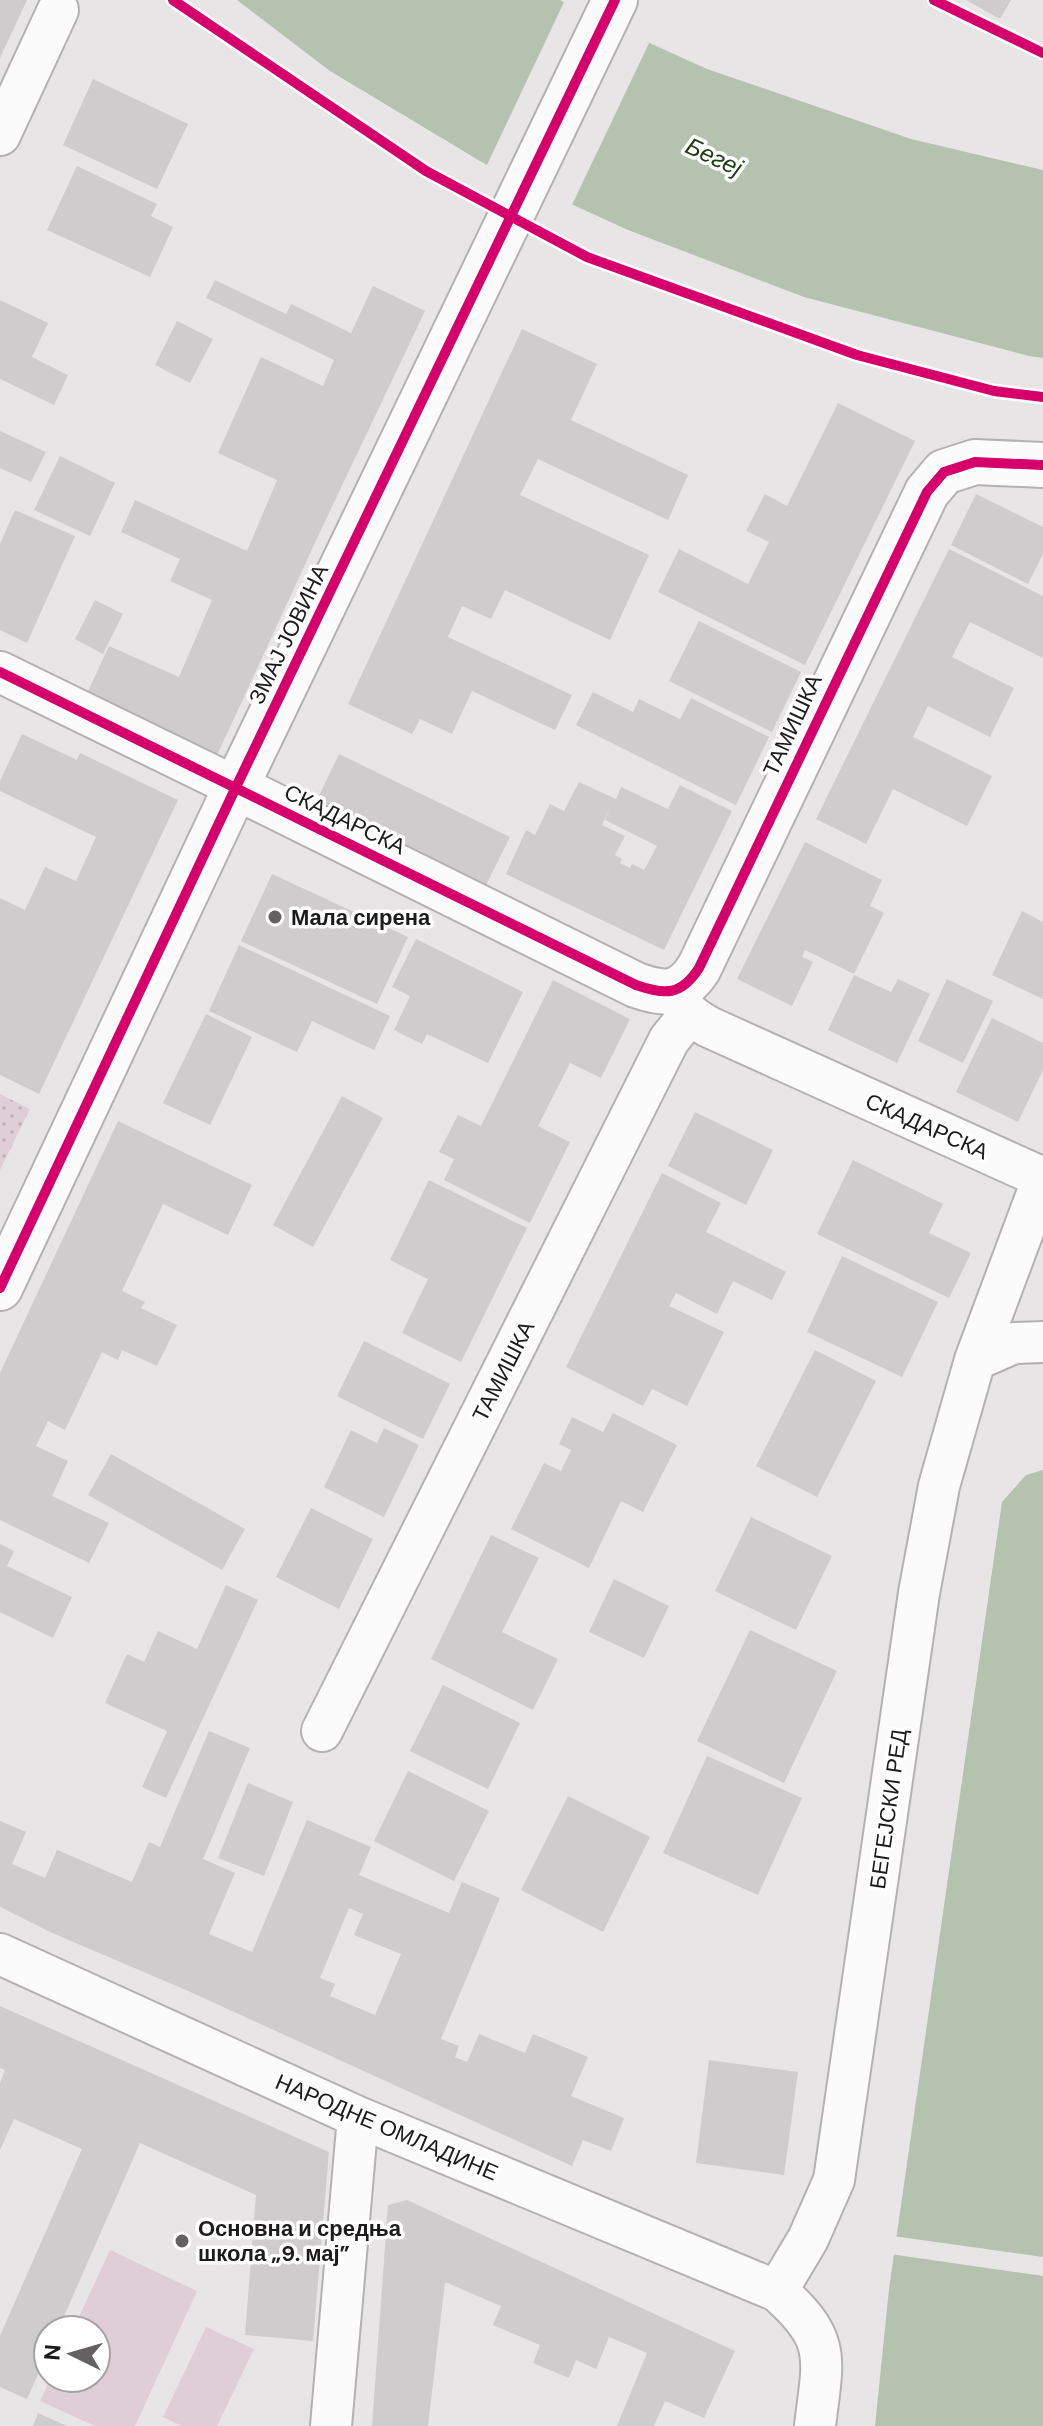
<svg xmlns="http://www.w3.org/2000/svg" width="1043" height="2426" font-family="'DM Sans',sans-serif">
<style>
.green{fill:url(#green-dots)}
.pitch{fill:#e0ced6}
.water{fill:#b5c2af}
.pier{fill:#e8e5e6}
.building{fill:#cecccc;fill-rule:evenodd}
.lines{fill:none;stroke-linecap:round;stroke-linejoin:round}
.minor-casing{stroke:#b4b1b2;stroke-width:44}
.tertiary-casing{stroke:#b4b1b2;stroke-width:48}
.minor{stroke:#fcfbfb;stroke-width:40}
.tertiary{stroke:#fcfbfb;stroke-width:44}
.cycleway-casing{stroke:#fff;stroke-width:15}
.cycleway{stroke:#d6006c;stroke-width:10}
.poi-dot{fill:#636162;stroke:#fff;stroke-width:3}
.labels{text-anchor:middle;stroke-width:7;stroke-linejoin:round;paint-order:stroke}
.street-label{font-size:22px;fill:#1c1a1b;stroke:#fff}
.poi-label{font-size:22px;font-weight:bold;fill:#1c1a1b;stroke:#fff;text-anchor:start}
.water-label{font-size:24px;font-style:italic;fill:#203d13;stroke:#fff}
</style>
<defs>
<pattern id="green-dots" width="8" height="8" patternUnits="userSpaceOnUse" patternTransform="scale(2)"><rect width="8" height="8" fill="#e0ced6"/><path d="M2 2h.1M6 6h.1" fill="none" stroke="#c0b0b7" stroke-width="1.8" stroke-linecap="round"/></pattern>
</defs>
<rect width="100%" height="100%" fill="#e8e5e6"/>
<path class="green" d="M0,1094l30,15 -30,61z"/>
<path class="pitch" d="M110,2250l87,41 -62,135h-40l-55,-25 11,-23h45v-48h-23z
M206,2327l48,22 -37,77h-35l-19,-9z"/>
<path class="water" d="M237,0h323l21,12 126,57 204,70 132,31v188l-14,-2 -225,-59 -176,-67 -138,-63 -160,-96z
M1043,1470v956h-168l14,-137 113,-787 24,-27z"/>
<path class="pier" d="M565,0l86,39 -81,170 -85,-40z
M893,2236l150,21v19l-153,-22z"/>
<path class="building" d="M0,0h27l-27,58z
M966,0h45l-11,19z
M93,79l95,45 -31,65 -94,-44z
M77,166l80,38 -6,12 22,11 -23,50 -103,-47z
M215,280l71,34 5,-10 60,29 22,-47 52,25 -105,221 -106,230 -131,-60 26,-56 70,31 33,-77 -42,-19 10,-22 -59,-27 14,-32 112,51 30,-71 -59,-27 43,-96 62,29 11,-26 -128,-62z
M0,300l48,23 -16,34 36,18 -14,30 -54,-26z
M177,321l36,18 -23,44 -35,-18z
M522,329l75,35 -26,56 117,55 -20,45 -130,-61 -18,36 129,60 -39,85 -105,-50 -14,29 -29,-13 -14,31 124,58 -17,35 -83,-39 -20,43 -32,-15 -8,15 -64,-30z
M838,403l77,38 -110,224 -147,-73 21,-43 69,35 21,-42 -23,-11 19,-37 22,12z
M0,431l46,21 -15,30 -31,-14z
M60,456l55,27 -25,53 -56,-26z
M976,494l67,33v27l-15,30 -77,-39z
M15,510l60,26 -48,107 -27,-13v-86z
M949,549l94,47v62l-73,-36 -18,35 62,31 -24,49 -62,-31 -15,31 79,39 -25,50 -74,-37 -27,55 -50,-25z
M95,600l28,14 -20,40 -28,-15z
M699,621l102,51 -29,60 -103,-51z
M593,692l40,20 6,-13 41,20 11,-21 78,39 -33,68 -160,-80z
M22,734l55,26 3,-7 98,47 -139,294 -39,-19v-177l25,12 20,-43 31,14 20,-44 -96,-46v-10z
M339,754l171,83 -24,48 -170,-83z
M579,782l37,17 5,-12 47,22 12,-24 52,26 -68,139 -158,-76 20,-44 9,5 15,-31 14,7zM611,806l-6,14 52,26 -13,24 -12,-6 -2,4 -10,-5 2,-4 -7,-4 10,-19 -23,-11z
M805,842l77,38 -12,26 14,7 -30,61 -49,-24 -3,7 11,5 -21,44 -55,-27z
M272,874l136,63 -31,67 -136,-63z
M1022,911l21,11v77l-51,-24z
M416,939l107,53 -35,71 -61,-29 -5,10 -28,-14 16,-34 -18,-9z
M239,945l151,71 -16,34 -62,-29 -15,31 -88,-41z
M854,975l37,17 7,-13 32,15 -33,69 -69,-33z
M947,979l46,22 -30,62 -45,-22z
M553,980l77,39 -29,59 -31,-15 -32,63 32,16 -40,81 -86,-43 10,-21 -15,-7 19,-37 23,11z
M206,1014l46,23 -42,88 -47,-22z
M992,1018l51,25v27l-25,52 -62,-30z
M342,1096l41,22 -70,129 -40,-22z
M695,1112l78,38 -27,55 -78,-39z
M118,1121l134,64 -24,50 -65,-31 -41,87 23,11 -4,6 36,17 -20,41 -35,-16 -4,10 -16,-8 -37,78 -17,-9 -12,25 32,15 -16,35 57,27 -20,40 -89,-43v-147z
M853,1160l90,44 -14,29 42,20 -22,45 -132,-64z
M662,1173l59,30 -15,29 80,40 -14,28 -39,-19 -16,33 -41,-21 -7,13 55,26 -37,74 -35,-17 -9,17 -77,-39z
M429,1180l98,48 -66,134 -59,-29 26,-54 -38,-19z
M842,1256l96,46 -36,75 -95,-45z
M364,1341l86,43 -27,55 -86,-43z
M815,1350l61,31 -59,116 -61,-31z
M613,1413l64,32 -34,67 -22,-11 -32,67 -78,-39 33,-66 17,8 10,-21 -12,-6 13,-27 31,15z
M384,1428l35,17 -35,72 -60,-30 27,-57 26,13z
M111,1454l134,75 -23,41 -134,-75z
M311,1508l62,31 -34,70 -63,-32z
M751,1517l81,39 -36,74 -81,-39z
M491,1535l48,23 -37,74 56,27 -25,51 -102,-51z
M0,1544l14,7 -7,15 65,31 -19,41 -53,-26z
M614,1579l55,27 -25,52 -55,-26z
M226,1585l32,15 -92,198 -24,-11 25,-56 -62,-28 22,-49 17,8 14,-31 39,18z
M750,1630l87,41 -53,112 -87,-42z
M443,1685l77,38 -32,66 -78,-38z
M209,1731l41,17 -47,111 32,14 -26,61 43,18 55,-132 64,27 -12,28 90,38 13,-31 38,16 -59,141 18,7 -4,11 12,5 12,-28 46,19 8,-19 55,23 -17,39 53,22 -13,33 -28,-11 -11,26 -386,-176 -136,-58 -50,-25v-86l26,11 -14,32 33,14 12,-28 75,32 17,-40 11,5zM349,1908l14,6 -9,21 47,19 -26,61 -45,-19 5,-12 -15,-6z
M707,1756l95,42 -44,97 -95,-42z
M408,1771l81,40 -35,70 -80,-40z
M248,1783l45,19 -29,74 -46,-18z
M568,1796l82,41 -47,95 -82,-42z
M0,2006l329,146 -16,189 -68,-6 11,-140 -116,-52 -82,187h-10v22l-21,47 -27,-12v-51l82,-187 -68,-30 -14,31v-67l5,-13 -5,-2z
M709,2060l89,12 -14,103 -88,-12z
M407,2200l328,151 -31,67 -39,-17 -11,25h-37l30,-73 -38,-16 -13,32 -20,-9 -7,18 -36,-15 7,-18 -47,-20 8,-19 -56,-24 -17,144h-56l16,-221z
M38,2413l29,13h-34z"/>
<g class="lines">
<g class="minor-casing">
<path id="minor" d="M0,135l58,-125
M0,672l236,115
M675,993c8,18 18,25 34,34l334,151
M975,1360l39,-17 29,-1
M322,1731l347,-691 20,-25
M0,1954l358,163 419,174c56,49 46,67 38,135
M777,2291l31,-52 26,-59 85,-587 20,-107 36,-126 68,-182
M331,2426l27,-309"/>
</g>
<g class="tertiary-casing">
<path id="tertiary" d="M236,787l400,198c29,10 45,11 63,-17l228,-476 17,-20 31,-10 68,3
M0,1288l236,-501 379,-787"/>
</g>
<use href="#minor" class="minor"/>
<use href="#tertiary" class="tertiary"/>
<g class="cycleway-casing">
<path id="cycleway" d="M173,0l253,171 161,86 270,98 137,36 49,6
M934,0l109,53
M0,672l636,313c29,10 45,11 63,-17l228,-476 17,-20 31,-10 68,3
M0,1288l236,-501 379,-787"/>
</g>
<use href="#cycleway" class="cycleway"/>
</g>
<g class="poi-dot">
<circle cx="275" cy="917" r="8"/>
<circle cx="182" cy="2241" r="8"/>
</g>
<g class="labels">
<g class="street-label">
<text transform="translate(288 634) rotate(-64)" y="8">ЗМАЈ ЈОВИНА</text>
<text transform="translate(792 725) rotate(-65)" y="8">ТАМИШКА</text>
<text transform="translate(345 819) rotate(26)" y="8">СКАДАРСКА</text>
<text transform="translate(927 1126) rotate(24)" y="8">СКАДАРСКА</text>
<text transform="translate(503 1371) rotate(-63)" y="8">ТАМИШКА</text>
<text transform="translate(888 1809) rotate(-82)" y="8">БЕГЕЈСКИ РЕД</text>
<text transform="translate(387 2127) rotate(23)" y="8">НАРОДНЕ ОМЛАДИНЕ</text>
</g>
<g class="poi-label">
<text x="291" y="925">Мала сирена</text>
<text x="198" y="2236">Основна и средња<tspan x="198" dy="25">школа „9. мај”</tspan></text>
</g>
<g class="water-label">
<text transform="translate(714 157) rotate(25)" y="8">Бегеј</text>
</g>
</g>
<g transform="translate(72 2354) rotate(275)"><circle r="38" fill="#ffffff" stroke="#a4a3a4" stroke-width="2"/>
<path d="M0-6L14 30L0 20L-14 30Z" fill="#636162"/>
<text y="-12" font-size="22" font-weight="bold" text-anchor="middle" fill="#1c1a1b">N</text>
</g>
</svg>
